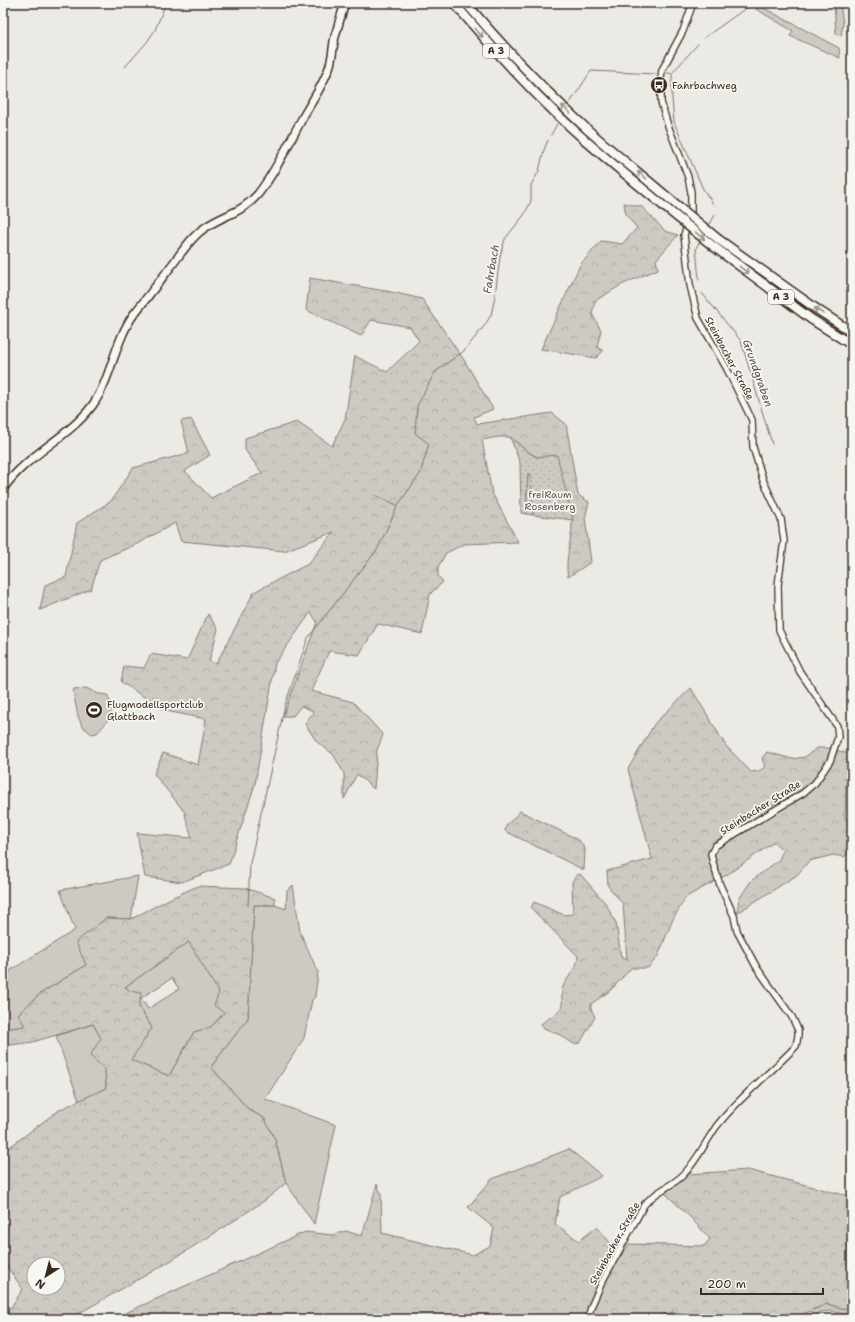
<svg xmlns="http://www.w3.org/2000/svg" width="855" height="1322" font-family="'Shantell Sans',sans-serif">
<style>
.grass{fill:#cdcac4;stroke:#847a71;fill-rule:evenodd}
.forest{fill:url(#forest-crowns);stroke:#847a71;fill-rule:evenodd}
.park{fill:url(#park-dots);stroke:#847a71}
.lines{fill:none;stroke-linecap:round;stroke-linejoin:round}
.stream{stroke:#7c7167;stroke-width:1}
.minor-casing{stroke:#3b2a1e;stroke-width:8}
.major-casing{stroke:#3b2a1e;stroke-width:10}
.highway-casing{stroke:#3b2a1e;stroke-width:11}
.minor{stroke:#f6f6f2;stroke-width:5.5}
.major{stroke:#f6f6f2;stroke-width:7}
.highway{stroke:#f6f6f2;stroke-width:8}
.highway-bridge-casing{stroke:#3b2a1e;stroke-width:11;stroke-linecap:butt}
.highway-bridge{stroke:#f6f6f2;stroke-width:8}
.oneway{stroke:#989088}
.labels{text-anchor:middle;stroke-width:3.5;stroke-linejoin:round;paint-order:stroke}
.shield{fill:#f6f6f2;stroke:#73675e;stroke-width:1}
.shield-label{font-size:9px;font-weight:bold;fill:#3b2a1e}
.poi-label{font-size:10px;fill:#3b2a1e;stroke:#f6f6f2;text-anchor:start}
.street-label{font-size:10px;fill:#3b2a1e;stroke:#f6f6f2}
.park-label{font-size:10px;fill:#605248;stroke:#f6f6f2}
.water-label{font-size:11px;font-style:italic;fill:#615449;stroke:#f6f6f2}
</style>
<defs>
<pattern id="forest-crowns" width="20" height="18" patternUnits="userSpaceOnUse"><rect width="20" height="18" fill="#cdcac4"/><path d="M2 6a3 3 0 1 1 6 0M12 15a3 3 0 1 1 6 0" fill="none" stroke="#b1aea8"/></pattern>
<pattern id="park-dots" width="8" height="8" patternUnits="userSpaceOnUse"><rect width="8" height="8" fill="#cdcac4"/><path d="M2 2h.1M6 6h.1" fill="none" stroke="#b1aea8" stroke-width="1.8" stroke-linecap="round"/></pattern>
</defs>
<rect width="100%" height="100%" fill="#ebeae5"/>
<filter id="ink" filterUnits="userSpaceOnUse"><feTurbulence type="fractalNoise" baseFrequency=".025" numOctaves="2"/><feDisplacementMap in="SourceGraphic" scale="8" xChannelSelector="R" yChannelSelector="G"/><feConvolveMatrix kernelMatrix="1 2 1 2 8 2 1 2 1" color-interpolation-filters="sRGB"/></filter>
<g filter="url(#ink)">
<path class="grass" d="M834,3h6l3,21 -2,12 -5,-2z
M760,6l79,42 1,10 -50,-22 3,-5 -37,-22z
M528,473l3,3 2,39 -7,-1z
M86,688l13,6 8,1c9,18 2,25 -10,38l-5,1 -10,-8 -4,-10 -5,-25 1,-2z
M138,876l-7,43 -25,-1 -20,47 -46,29 -21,20 6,12 -20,3 -2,-5v-39l8,-15 64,-40 -15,-40z
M293,885l7,47 18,40 -3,25 -3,3 -8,38 -39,61 71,26 -22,99 -28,-41 -11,-44 -11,-21 -15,-8 -38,-43 37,-49 6,-113h21l11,4 1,-18z
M189,942l31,51 4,20 -13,14 -17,5 -25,44 -39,-16 22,-32 -22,-37 -5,-4zM172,978l7,11 -31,20 -7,-11z
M93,1024l8,14 4,31 1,19 -27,13 -23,-65z"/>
<path class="forest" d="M624,203l18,4 23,24 13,4 -22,25 2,9 -37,16 -26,16 -3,13 9,16 -4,17 6,4 -7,7 -55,-9 39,-84 21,-24 21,3 15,-16 -11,-13z
M310,278l81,14 31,7 42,61 29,49 -19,8 3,7 75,-11 14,11 12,71 11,7 -4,16 6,44 -23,15c-3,-14 1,-27 3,-41 1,-6 0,-10 2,-16l-36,-63 -9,-5 -18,-15h-12l-16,3 10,53 26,49 -54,2 -18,9 -8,14v9l5,6 -13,12 -8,40 -44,-10 -19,31 -30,-4 -18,40 42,11 30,33 -6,15 -3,39 -17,-15 -13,25v-26l-11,-19 -16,-12 -12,-18 8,-13 -12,-5 -8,10h-10l34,-94 -6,-10 -36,51 -20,121 -26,80 -47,18 -37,-5 -8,-44 55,5 -8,-27 -30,-37 9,-21 35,12 8,-46 -40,-8 -45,-29 3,-16 20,2 7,-14 36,6 21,-46 10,15 -9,32 7,3 38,-72 54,-28 26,-32 -50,19 -103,-10 -6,-18 -38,21 -37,16 -9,29 -51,21 5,-25 21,-8 11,-54 34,-22 22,-33 56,-15 -8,-32 10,-2 19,36 -25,16 26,27 51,-25 -17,-23v-12l52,-16 35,24 13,-27 10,-63 32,16 32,-31 -9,-14 -39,-7 -10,16 -55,-26z
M691,688l35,58 25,26 8,-1 6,-4 -3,-9 5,-6 25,7 13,-2 12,-9h13l22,7v15l-6,14 -1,35 7,4v27l-8,7 -11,-2 -24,6 -12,14 -60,38 2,-14 12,-18 28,-21 4,-10 -9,-8 -46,32 -42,23 -13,22 -15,37 -10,12h-17l-20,22 -20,14v5l4,8 -15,26 -6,1 -14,-9 -16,-7 -3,-4c6,-5 16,-10 20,-16 3,-6 -1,-13 2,-21 4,-10 15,-19 15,-31l-47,-48 3,-6 30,13 9,-1 -1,-32 5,-8 4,1 25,29 10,19 5,34 6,3 -4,-56 -15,-18 -1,-15 45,-12 -24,-90 27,-46z
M520,811l59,29 6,9 -1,21 -79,-39 1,-5z
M198,886l47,2 30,10v7h-21l-6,113 -37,49 38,43 15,8 11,21 11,44 -22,18 -38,25 -59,37 -98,56h-66l20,-30 -20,-28v-109l56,-42 47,-22 -1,-19 -15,-13 11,-18 -8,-14 -60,18 -30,4v-15l2,-2 20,-3 -7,-12 22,-20 46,-29 -10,-23 30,-24 25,1 42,-22zM189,942l30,51 -5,12 10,8 -13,14 -17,5 -25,44 -38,-16 21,-32 -13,-21 2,-14 -11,-2 -5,-4zM34,1264h24v24h-24z
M569,1149l33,27 -42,21 -5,27 24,17 18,-14 24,29 8,-12 75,2 6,-7 -19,-21 -26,-25 23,-19 60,-4 104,27v119l-21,-5 -12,1 -1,7h-706l193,-87 27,3 14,-4 16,5 15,-52 4,10 1,39 91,22 17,-9 4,-18 -26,-21 24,-28z"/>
<path class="park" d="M510,437l18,15 8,5 21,-2 16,65 -40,-5 -2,-39 -3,-3 -2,41 -5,-1 -1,-50z"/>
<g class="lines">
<path class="stream" d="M704,38l49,-35
M125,67l22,-25 8,-12 11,-27
M673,72l25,-28
M667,73h5
M672,73v26l2,23 29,67 11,16
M568,106l23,-35 65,3
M551,135l6,-11
M709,226l6,-11
M699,280l-3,-32 4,-7
M702,293l39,48 31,103
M375,495l22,10
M248,906l2,-43 35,-158 23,-67 69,-88 21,-45 22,-31 9,-30 -14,-11 2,-27 18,-34 29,-21 21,-26 6,-10 4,-19 5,-40 5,-17 19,-24 7,-14v-16l8,-14 5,-21 4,-10
M650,1319l23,-7 21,3 8,4
M796,1319l7,-5 24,-10 25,7"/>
<g class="minor-casing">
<path id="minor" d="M588,1319l3,-12 11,-25 42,-77c11,-14 27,-18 39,-30 14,-14 22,-32 33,-48 22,-29 55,-54 80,-81l2,-10v-6l-6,-13 -35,-49 -20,-37 -3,-15 -14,-31 -7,-22 -2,-9 4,-8 88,-53 12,-10 15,-22 8,-24 -1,-11 -37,-54 -21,-42 -1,-45 6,-44 -3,-22 -18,-39 -10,-33 -1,-27 -25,-51 -29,-51 -8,-33 -6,-50 7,-20v-23l-3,-15 -21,-54 -6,-21v-24l1,-8 21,-39 10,-28"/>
</g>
<g class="major-casing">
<path id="major" d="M3,489c24,-35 64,-50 89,-83 20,-28 22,-64 42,-92 13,-16 25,-32 38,-49 10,-13 20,-29 34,-38 19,-13 36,-14 52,-33 18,-23 31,-51 45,-77 9,-16 21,-33 27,-52 2,-7 3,-16 4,-24 3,-13 7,-25 11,-38"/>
</g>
<g class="highway-casing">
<path id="highway" d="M454,3c41,48 83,95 131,137 26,23 54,45 81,68
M466,3c38,45 78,87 122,127 27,24 56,47 84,71
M718,239l100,71 34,22
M713,246l98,73 41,26"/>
</g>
<use href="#minor" class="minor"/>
<use href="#major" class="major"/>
<use href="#highway" class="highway"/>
<g class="highway-bridge-casing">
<path id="highway-bridge" d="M672,201l46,38
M666,208l47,38"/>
</g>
<use href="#highway-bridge" class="highway-bridge"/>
</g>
<defs><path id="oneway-shaft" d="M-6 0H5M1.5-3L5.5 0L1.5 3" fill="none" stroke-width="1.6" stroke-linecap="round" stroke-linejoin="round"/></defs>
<g class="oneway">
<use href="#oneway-shaft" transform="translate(479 33) rotate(50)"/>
<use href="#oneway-shaft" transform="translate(566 109) rotate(-137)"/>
<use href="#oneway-shaft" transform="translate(642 175) rotate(-140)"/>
<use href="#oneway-shaft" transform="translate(700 236) rotate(39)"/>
<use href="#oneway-shaft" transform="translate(744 270) rotate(37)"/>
<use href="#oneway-shaft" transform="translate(819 311) rotate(-147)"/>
</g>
</g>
<defs>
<g id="bus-disc" transform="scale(0.9)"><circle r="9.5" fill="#3b2a1e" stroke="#f6f6f2"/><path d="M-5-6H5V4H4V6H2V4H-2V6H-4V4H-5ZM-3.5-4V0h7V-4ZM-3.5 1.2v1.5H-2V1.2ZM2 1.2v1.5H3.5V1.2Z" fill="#fff"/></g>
<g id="stadium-disc" transform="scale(0.9)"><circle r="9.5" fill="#3b2a1e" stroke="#f6f6f2"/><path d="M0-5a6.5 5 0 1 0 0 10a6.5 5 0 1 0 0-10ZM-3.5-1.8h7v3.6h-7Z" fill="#fff"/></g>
</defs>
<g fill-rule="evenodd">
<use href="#bus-disc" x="659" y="85"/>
<use href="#stadium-disc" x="94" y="710"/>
</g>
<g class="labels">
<g class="shield">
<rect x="483" y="44" width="26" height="14" rx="3"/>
<rect x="768" y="290" width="26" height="14" rx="3"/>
</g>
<g class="shield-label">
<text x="496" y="54">A 3</text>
<text x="781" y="300">A 3</text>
</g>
<g class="poi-label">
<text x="672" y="89">Fahrbachweg</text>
<text x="107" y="708">Flugmodellsportclub<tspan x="107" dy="12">Glattbach</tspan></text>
</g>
<g class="street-label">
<text transform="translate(730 358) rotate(62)" y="4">Steinbacher Straße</text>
<text transform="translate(760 807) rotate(-32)" y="4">Steinbacher Straße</text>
<text transform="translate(614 1243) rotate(-61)" y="4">Steinbacher Straße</text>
</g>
<g class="park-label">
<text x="550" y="498">freiRaum<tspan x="550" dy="12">Rosenberg</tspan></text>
</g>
<g class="water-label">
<text transform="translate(491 269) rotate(-80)" y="4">Fahrbach</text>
<text transform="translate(758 373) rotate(71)" y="4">Grundgraben</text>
</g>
</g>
<rect width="855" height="1322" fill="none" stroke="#f6f6f2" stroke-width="16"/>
<rect x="8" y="8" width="839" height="1306" fill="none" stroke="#3b2a1e" stroke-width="1.5" filter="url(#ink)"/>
<g transform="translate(46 1276) rotate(216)"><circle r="19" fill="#f6f6f2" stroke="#aba49d"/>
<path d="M0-3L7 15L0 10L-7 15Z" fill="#3b2a1e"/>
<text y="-6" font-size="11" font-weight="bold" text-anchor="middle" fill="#3b2a1e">N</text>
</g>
<path d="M701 1288v6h122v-6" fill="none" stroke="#3b2a1e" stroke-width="2"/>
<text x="707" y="1288" font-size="12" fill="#3b2a1e" stroke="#f6f6f2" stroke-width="3" paint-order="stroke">200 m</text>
</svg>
